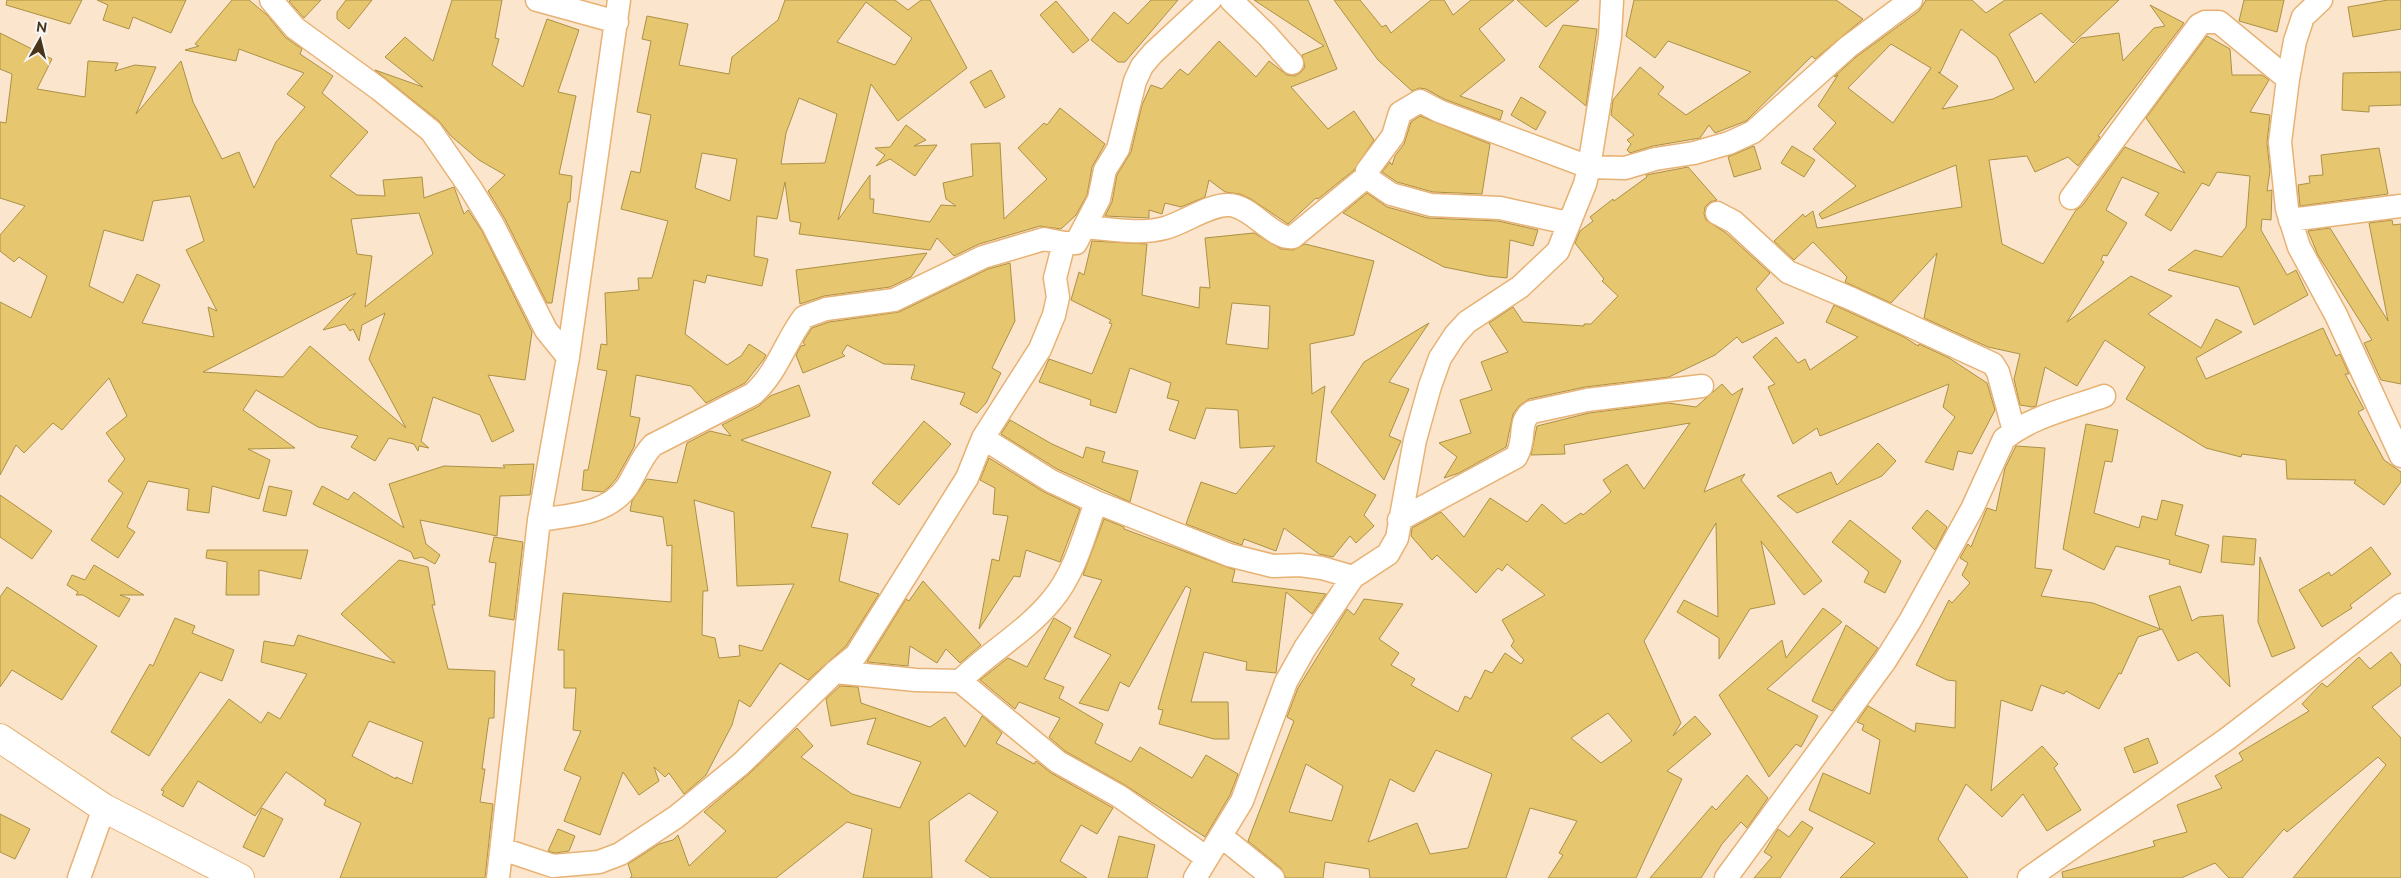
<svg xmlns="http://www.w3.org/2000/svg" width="2401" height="878" font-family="Raleway,sans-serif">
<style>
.building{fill:#e6c770;stroke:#ac9144;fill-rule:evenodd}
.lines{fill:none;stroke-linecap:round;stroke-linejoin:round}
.minor-casing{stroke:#e7b273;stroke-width:25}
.tertiary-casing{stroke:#e7b273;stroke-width:30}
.minor{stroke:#fff;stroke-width:22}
.tertiary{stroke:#fff;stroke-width:28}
</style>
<rect width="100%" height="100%" fill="#fbe5cd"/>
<path class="building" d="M7,0h75l-12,24 -64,-19z
M97,0h89l-15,33 -38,-16 -4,12 -26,-9 5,-15z
M232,0h17l18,15 18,22 17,12 -2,5 33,22 -11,17 46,39 -38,44 27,19 28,1 -2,-16 39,-3 2,21 30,-11 10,27 4,-4 14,21 50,101 -7,48 -37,-5 26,56 -22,11 -12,-27 -47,-18 -12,44 8,7 -10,-2 -1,5 -4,-7 -25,-6 -14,23 -24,-14 7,-11 -40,-9 -62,-37 -13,20 52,38 -47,1 22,11 -11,39 -47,-13 -3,27 -22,-3 2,-21 -41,-8 -21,46 8,5 -17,26 -27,-18 32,-47 -15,-12 17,-22 -19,-26 21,-17 -18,-38 -47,52 -9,-7 -29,30 -8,-8 -16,30v-173l31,16 16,-42 -28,-19 -5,5 -14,-11v-16l25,-29 -25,-8v-76l6,1 6,-49 -12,-5v-36l52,26 -15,30 48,8 3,-36 30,2 -3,8 20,-6 21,2 -20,47 45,-53 12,41 29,57 17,-7 15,36 22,-46 29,-35 -18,-13 17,-21 -65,-24 -3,12 -51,-11 14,-4 -4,-2zM190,196l14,45 -18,9 31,61 -9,-4 6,30 -72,-14 18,-38 -23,-11 -14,29 -34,-17 15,-56 39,11 10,-40zM419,213l14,41 -68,53 7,-51 -15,-2 -6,-35zM356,293l-33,37 22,-6 5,7 3,-2 6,12 3,-16 23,-12 -16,46 37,69 -96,-82 -27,31 -80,-5z
M291,0h30l-17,18 -15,-17z
M346,0h26l-23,29 -12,-10v-7z
M452,0h50l-7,38 4,1 -7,26 31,22 24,-68 32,11 -21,62 18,4 -17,78 13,2 -2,26h-2l-16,101h-5l-42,-84 -17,-28 17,-16 -26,-15 -28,-24 -12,-15 -64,-51 48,17 -38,-30 20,-20 28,24z
M785,0h110l13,10 13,-10h9l37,68 -69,53 -27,-37 -33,136 32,-45v24h4l-1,14 57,9 11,-17 15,1 -10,-7 -3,-16 30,-7 -2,-32 29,-1 4,76 43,-40 -29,-31 26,-25 3,2 13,-17 45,36 -13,23 -5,28 -11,20 -15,14 -21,-3 -61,18 -25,12 -17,-18 -7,12 -131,-16 2,-11 -11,-2 -5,-39 -8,37 -20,-3 -3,40 14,3 -6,27 -55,-11 -2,8 -11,-3 -9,54 42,31 14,-9 8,-12 17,11 -2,4 -19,24 -39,20 -15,-17 -55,-11 -6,41 10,2 -6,29 -18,32 -6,7 -7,6 -21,-2 2,-20h4l19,-99 -10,-2 4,-25 6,1 -2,-52 34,-3 -1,-12h14l16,-57 -47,-12 10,-38 9,2 11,-58 -14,-3 14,-71 -9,-2 5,-23 41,8 -9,41 50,9 3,-17 46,-37zM866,2l46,36 -17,27 -58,-23zM799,98l38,16 -12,49 -44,1 5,-31zM702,153l35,6 -7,42 -35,-13z
M1151,0h27l-53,62h-7l-27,-22 23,-28 14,12z
M1254,0h54l29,69 -46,18 37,42 26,-18 20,29 -20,30 -36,29 -2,-1 -28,26 -37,-25 -11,-5 -15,-2 -16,-12 -4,17 -24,10 -16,-4 -3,11 -13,-4v8l-44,-2 7,-14 5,-27 14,-23 11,-47 9,-20 11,4 18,-20 8,6 31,-34 37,36 13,-16 18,14 8,1 6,-4 4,-5 -3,-12 22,-9z
M1334,0h26l22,27 4,-2 5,8 40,-33h13l9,15 18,-15h43l-35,29 26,31 -45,36 43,15 -3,9 -56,-21 -18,-10 -7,-1 -7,3 -34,-31z
M1517,0h62l-33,27z
M1634,0h202l27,19 -48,40 -3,-3 -66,65 -31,12 -6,-8 -9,13 -47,8 -23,7 -3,-3 4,-6 -4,-4 7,-5 -23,-20 2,-15 27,-33 24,20 -6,7 28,21 65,-43 -83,-31 -13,17 -29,-22z
M1926,0h46l14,13 19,-13h114l-46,43 -32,-30 -32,21 26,49 46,-45 38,-5 4,28 31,-33 11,-2 -15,-21 34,18 -86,113 2,1 -22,29 -10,-9 -33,15 -8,-16 -38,4 13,84 41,20 33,-54 6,-4 43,-59 60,26 -39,-55 61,-82 23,13 2,26h30l7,5 -19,32 20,3 -3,28 3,28 -3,20 5,-1 -1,30 -9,-1 -1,11 26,45 9,-5 12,25 -54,30 -15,-38 -71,-17 27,-20 27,7 24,-30 4,-51 -33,-4 -8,14 -7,-3 -31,48 -26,-16 14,-22 -37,-16 -16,33 21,13 -20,33 -4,-1 -2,5 3,2 -37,60 64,-46 41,20 -24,18 53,34 15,-29 26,13 -46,26 10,21 117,-51 13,28 4,-2 9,20h-4l19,35 -6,3 26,48 17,12v10l-17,23 -30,-22 2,-3 -69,-1 -1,-19 -44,-6 -1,3 -35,-9 -80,-49 19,-32 -40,-27 -28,46 -32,-19 -9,39 -4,1 -12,-2 -6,-26 6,-25 -32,-7 -64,-29 13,-65 -46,50 -46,-21 2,-5 -34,-35 -19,18 -20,-19 29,-27 2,3 8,-6 4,17 145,-21 -6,-42 -134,54 -3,-5 37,-28 -43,-37 23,-26 -18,-17 20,-31 -4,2 22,-20 63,-46zM1961,29l36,28 17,32 -21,10 -51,10 16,-23 -20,-14 2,1zM1891,44l40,24 -38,55 -45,-35z
M2244,0h40l-7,32 -38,-11z
M2388,0h13v29l-48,8 -5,-30z
M1056,1l33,39 -16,13 -33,-38z
M1563,25l34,4 -11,77 -47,-39z
M991,70l14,27 -20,11 -15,-26z
M2401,72v33l-32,1v6l-27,-2 1,-37z
M1521,97l25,15 -10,18 -25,-15z
M1420,116l70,28 -8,50 -49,-2 -36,-10 -15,-10 8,-10 2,3 3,-9 9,-12 7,-22z
M906,125l20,15 -12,6 23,-1 -22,31 -25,-17 -14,7 9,-11 -10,-7 15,-1z
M1754,146l7,23 -27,8 -6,-20z
M1792,146l23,14 -11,17 -23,-14z
M2379,148l9,46 -88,12 -2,-21 12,-2 -1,-7 14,-1 -2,-20z
M1688,167l29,33 -7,2 -5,5 -1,7 2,6 20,13 44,40 -14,16 28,34 -42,20 -5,-6 -22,18 -46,22 -84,10 -56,12 -10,7 -6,8 -7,33 -47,26 -15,5 13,-21 -18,-14 32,-10 -11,-33 32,-10 -11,-28 27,-10 -19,-29 24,-16 10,15 61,4v-2h7l27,-28 -16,-15 2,-2 -29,-36 5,-12 13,-10 -3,-4 23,-18 1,2 33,-24 -1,-2z
M1367,193l20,14 41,11 70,3 40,9 -5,16 -23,-6 -3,38 -19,-2 -44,-9 -101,-54z
M2392,220l1,5 8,-1v160l-20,-4 -17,-37 8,-3 -54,-85 -10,-24 22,-3 58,93 -19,-98z
M1254,233l27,16 12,1 12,-6 69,17 -20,74 -44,9 2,50 13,-8 -9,76 60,33 -12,20 10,11 -18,17 -6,-7 -17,21 -14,-3 -35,-26 -8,23 -32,-12 -2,6 -9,-3 -47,-18 15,-42 35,12 39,-48 -35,2 -2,-38 -32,-2 -11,31 -26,-9 10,-29 -12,-3 4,-15 -41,-15 -14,45 -26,-8 1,-5 -52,-18 10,-23 43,15 20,-50 -3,-1 2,-3 -40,-20 8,-28 5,3 8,-34 55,3 -5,51 57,13 1,-21 10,1 -5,-50zM1232,303l38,3 -2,43 -42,-5z
M927,253l-16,24 -21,10 -66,9 -24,8 -4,-34z
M1010,263l5,58 -23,47 9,5 -15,30 -9,10 -17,-9 5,-11 -54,-14 4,-14 -31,-1 -37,-19 -5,8 3,3 -42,17 -7,-18 5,-9 4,-1 -2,-3 9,-14 17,-6 70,-10 89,-43z
M1834,305l70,32 14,9 1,-2 30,14 38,25 8,27 -23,44 -14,-3 -5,19 -28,-8 30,-45 -12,-10 6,-23 -129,52 -3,-8 -24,16 -25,-57 7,-3 -22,-27 23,-20 22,26 7,-4 5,11 48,-33 -32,-15z
M1429,323l-40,59 20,7 -20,47 12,5 -17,39 -53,-68 33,-50z
M1722,384l10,11 11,-7 -39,104 41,-18 -4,6 81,101 -18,14 -43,-54 14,63 -25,5 -31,50v-21l-42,-26 7,-12 34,17 -2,-94 -72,118 37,82 -8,13 22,-20 16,18 -44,37 15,8 -46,99h-88l15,-23 -4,-2 18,-32 -47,-13 -24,70h-136l-1,-9 -44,-7 -2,16h-37l-5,-10 -33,-27 46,-120 -7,-4 11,-29 49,-79 7,6 10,-16 39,5 -24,35 20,14 -8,12 24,14 -4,6 47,27 7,-16 6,3 14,-29 7,3 13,-20 16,11 3,-4 -13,-14 3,-5 -12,-21 43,-25 -38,-31 -5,7 -4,-3 -22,25 -39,-38 -5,5 -21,-24 1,-8 29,-16 23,25 26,-39 37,24 15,-18 23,20 16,-11 2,2 28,-23 -8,-12 24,-16 17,25 46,-66 -126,22 1,9 -34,1 6,-29 52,-13 79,-10 28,4zM1608,713l24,28 -31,22 -30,-25zM1436,750l56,24 -24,74 -38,6 -13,-31 -49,19 22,-63 24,13zM1306,764l37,22 -11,35 -43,-9z
M799,385l11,31 -69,24 90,32 -20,55 37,7 -9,47 40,13 -33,52 -38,34 -28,-17 -30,44 -11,-7 -7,25 -26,50 -22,19 -15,-21 -4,4 -11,-10 5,14 -20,14 -16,-23 -23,63 -36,-14 17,-44 -17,-7 17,-39 -8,-1 3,-42h-12v-38h-6l5,-57 108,9 1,-57 -5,1 -4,-29 -33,-6 2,-10 15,-22 30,4 10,-40 23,-12 21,5 -9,-11 37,-19 11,-10zM694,500l40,12 3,74 57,-2 -32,67 -23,-6 1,11 -21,2 -4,-20 -13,-3 1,-44h5z
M1010,420l42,24 31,14 3,-11 19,5 -3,10 36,9 -8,31 -73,-33 -56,-35z
M924,421l27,23 -52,61 -27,-22z
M2086,424l32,6 -6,32 -7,-1 -11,52 45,15 3,-12 15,4 5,-20 21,5 -8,30 34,10 -8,28 -32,-9 1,-4 -54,-14 -12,24 -41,-21z
M1878,443l18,18 -14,15 -85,37 -20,-17 54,-24 6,13z
M2016,446l29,2 -10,120 17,2 -11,26 52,7 67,26 -11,-33 31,-10 12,35 7,-4 24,-2 7,72 -33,-35 -19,9 -16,-32 -24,8 -17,37 -2,-1 -20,36 -33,-18 -2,3 -23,-9 -9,26 -31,-11 -10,91 51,-45 16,18 -4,4 27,42 -34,21 -24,-37 -21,23 -36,-33 -28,55 30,39h-128l35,-35 -66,-33 14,-37 47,21 10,-54 -18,-10 2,-5 -7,-3 11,-16 47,26 1,-9 39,5 1,-47 -9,-1 -31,-15 33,-65 3,3 18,-20 -8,-8 6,-12 -8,-5 8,-14 3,3 16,-39 9,3 9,-43z
M989,458l55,34 36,17 -20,53 -34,-12 -6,27 -6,-1 -35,53 13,-70 7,2 9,-45 -15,-2 2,-26 -15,-8z
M534,464l-4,31 -30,1 -3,40 -77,-16 6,24 14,11 -5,9 -13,-7 -8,2 -3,-7 -98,-48 9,-18 26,14 6,-8 50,36 -15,-44 55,-18 61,2 -2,-3z
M269,486l23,5 -6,25 -23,-5z
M0,495l52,36 -20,28 -32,-22z
M1927,510l20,17 -12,23 -23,-22z
M1104,519l20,8v2l111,41 -3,12 94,12 -14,20 -26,-22 -10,81 -30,-3 1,-8 -43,-10 -13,50h37l1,37h-15l-55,-15 4,-14 -5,-1 33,-120 -5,-3 -57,101 -9,-5 -12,29 -29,-8 32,-48 -37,-18 28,-57 -19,-5z
M1850,520l51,41 -16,32 -21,-11 5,-10 -37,-30z
M2223,536l33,3 -2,26 -33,-3z
M494,537l29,5 -9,78 -25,-4 7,-53 -7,-1z
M2371,547l20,27 -41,31 2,3 -30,19 -23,-37 30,-18 2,4z
M207,550h101l-7,29 -42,-9v25h-33l1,-33 -21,-4z
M2260,557l35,91 -23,9 -14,-35z
M399,560l29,7 7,38h-3l16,64 47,2 -1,47h-5l-7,51h3l-5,33 13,2 -8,74h-145l21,-55 -37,-18 2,-5 -40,-28 -31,44 -57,-35 -15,26 -21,-12 2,-4 -3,-1 68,-91 32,24 7,-11 12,7 27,-45 -46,-12 3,-21 30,5 4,-11 97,28 -54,-49zM369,721l54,21 -11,42 -16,-7v2l-44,-23z
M94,565l50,30h-24l10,4 -11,18 -36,-22h-7l2,-3 -11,-7 5,-10 13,5z
M923,581l58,64 -21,18 -14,-14 -9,14 -27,-17 -2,20 -41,-4 39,-63 3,2z
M7,587l90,59 -35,54 -50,-30 -12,17v-90z
M1823,608l19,14 -75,67 51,27 -17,31 -5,-3 -27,33 -50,-82 63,-55 4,18z
M175,618l20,8 -3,7 42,17 -12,31 -22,-9 -51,84 -38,-24 39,-68 3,2z
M1054,618l17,10 -27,51 20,8 -5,11 44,26 -8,19 36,19 9,-15 52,31 14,-23 32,19 -8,21 -25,42 -80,-52 -60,-34 -16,-14 11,-19 -41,-16 -4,7 -35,-29 28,-22 19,9z
M1846,625l32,23 -46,63 -20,-10z
M2391,652l10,13v20l-29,22 29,31v140h-108l93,-113 -8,-8 -91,75 -3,-3 -42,49h-13l-14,-15 -34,15h-118l-1,-6 93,-26 -2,-5 34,-9 -10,-27 45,-17 -7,-12 28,-16 -4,-7 70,-42 -7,-7 20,-21 5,4 32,-30 11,12z
M840,686l18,1 3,16 69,24 15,-10 20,30 17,-31 20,17 -6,10 38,21 2,-3 15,12 62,35 -16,26 -16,-9 -21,36 27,17h-96l-26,-17 33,-49 -29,-19 -40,28 3,57h-69l9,-49 -25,-7 -71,56h-146l2,-2 -4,-12 31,-20 14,-4 5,-5 11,31 37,-35 -22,-19 46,-39 47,-45 16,18 -12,11 51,37 48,14 21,-46 -54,-18 9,-26 -45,8 -5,-27z
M2148,738l10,25 -24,10 -10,-25z
M1747,775l21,23 -21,30 -6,-6 -19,22 -21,34h-51l62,-72 4,4z
M262,808l21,11 -19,38 -21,-10z
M0,814l30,15 -15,30 -15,-7z
M1802,821l11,7 -33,50h-26l18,-21 -8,-5 14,-23 11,8z
M558,829l17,7 -6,15 -14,2 -7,-2z
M1119,836l36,9 -8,33h-39z"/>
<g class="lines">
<g class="minor-casing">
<path id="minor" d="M271,0l24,28 84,61 52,42 40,58 22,36 53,105 22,27
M537,0l80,22
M1231,0l36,35 25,28
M2321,0l-18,17 -8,24 -7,38 -8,63 7,67 12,38 37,68 65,141
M1366,177l25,17 40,11 69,3 68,15
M2071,198l128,-173 6,-3h14l69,57
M1717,213l17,9 54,50 64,27 141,65 5,8 16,59
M2290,220l111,-14
M1085,227c26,2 54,8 80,1 19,-5 45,-24 64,-23 22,0 45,36 64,32l73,-60 1,-6 26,-35 7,-23 20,-12 19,10 150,56 36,1 30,-9 39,-6 35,-10 24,-11 95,-85 63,-47
M983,438l68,43 45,21 133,53 44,11 27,-1 22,3 31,9
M539,520c30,-5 68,-5 88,-33 9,-14 14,-30 26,-42l100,-51c24,-21 32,-52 51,-77l22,-8 68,-9 89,-43 61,-18 20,4
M1399,520l117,-63c11,-18 1,-36 16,-45l55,-12 115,-14
M835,672l81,8 44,1c29,-29 66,-49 92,-81 23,-27 32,-65 44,-98
M960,681l98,81 61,34 88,62
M1221,836l52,42
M502,849l51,17 46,-4 21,-8 56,-37 65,-53 94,-92 21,-17 111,-177 16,-40 57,-89 14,-34 4,-18 -3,-19 9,-35h12l23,-44 6,-29 13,-21 17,-68 7,-15 11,-13 57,-53
M79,878l25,-70
M498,878l41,-358 29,-163 51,-357
M1195,878l47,-77 44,-119 19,-34 48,-71 35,-23 9,-16 18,-98 15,-54 10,-28 15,-23 12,-13 53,-35 38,-36 27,-67 4,-17 21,-130 2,-37
M1726,878l159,-217 25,-40 62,-112 32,-70c28,-23 67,-31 100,-43
M2029,878l198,-139 174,-134"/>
</g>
<g class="tertiary-casing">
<path id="tertiary" d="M0,738l104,70 136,70"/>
</g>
<use href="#minor" class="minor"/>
<use href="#tertiary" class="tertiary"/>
</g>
<g transform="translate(40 40) rotate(8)" stroke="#f6f6f6" stroke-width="4" paint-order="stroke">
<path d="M0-4L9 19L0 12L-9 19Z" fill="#493419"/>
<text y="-8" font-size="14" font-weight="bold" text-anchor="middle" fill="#493419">N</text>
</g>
</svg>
